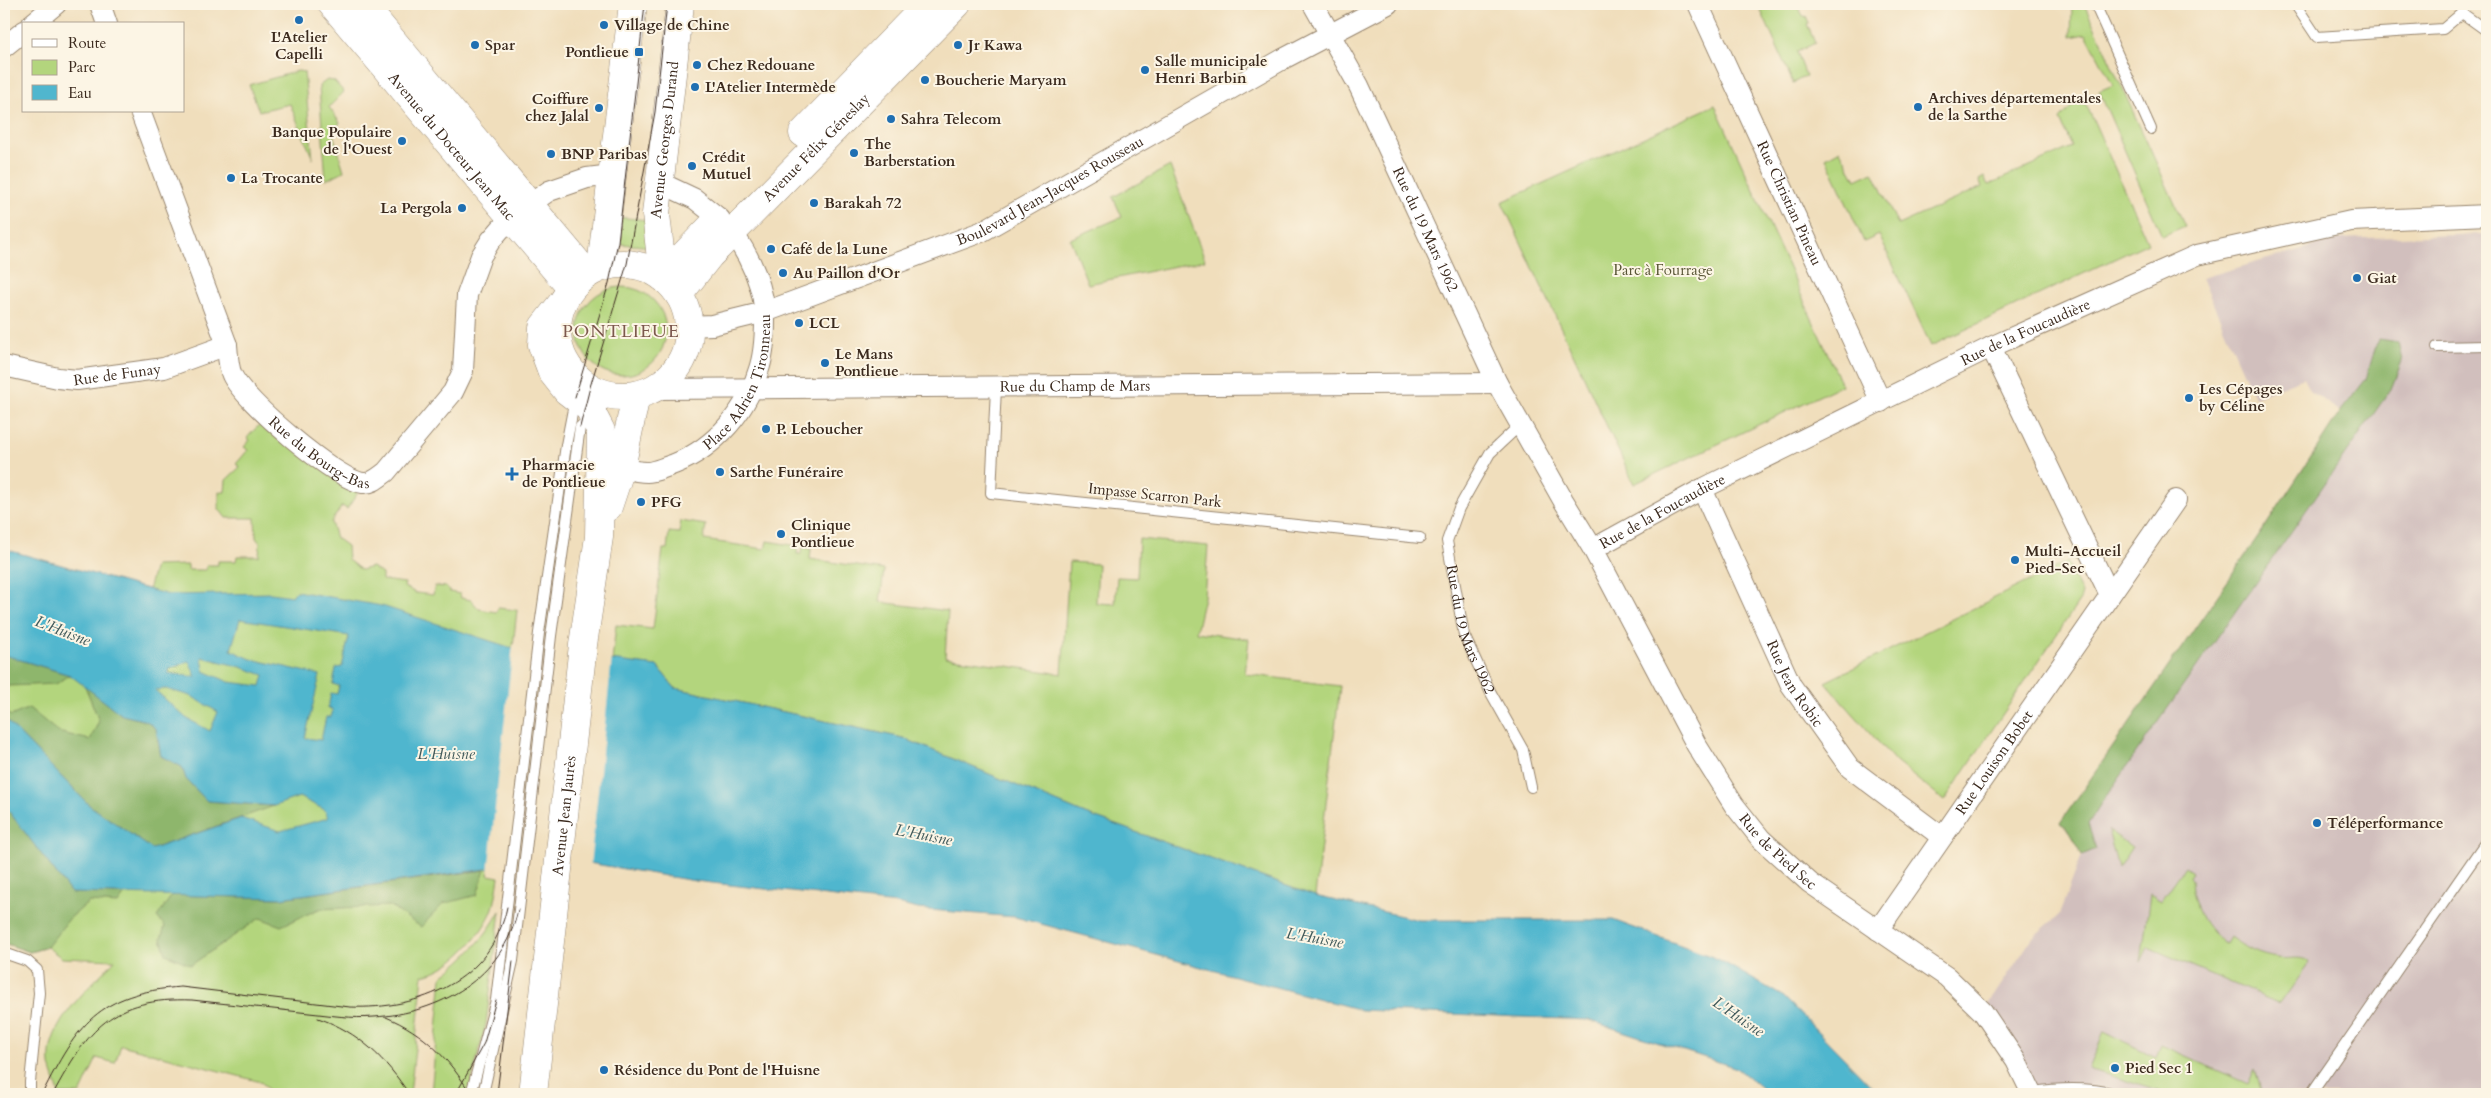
<svg xmlns="http://www.w3.org/2000/svg" width="2491" height="1098" font-family="Cardo,serif">
<style>
.industrial{fill:#d1bfbd}
.green{fill:#b3d57d;stroke:#77804e}
.forest{fill:#8eb66c;stroke:#647045}
.water{fill:#50b6ce;stroke:#467076;fill-rule:evenodd}
.pier{fill:#f0debc}
.lines{fill:none;stroke-linecap:round;stroke-linejoin:round}
.lane-casing{stroke:#96846d;stroke-width:12}
.street-casing{stroke:#96846d;stroke-width:22}
.secondary-casing{stroke:#96846d;stroke-width:29}
.lane{stroke:#fff;stroke-width:10}
.street{stroke:#fff;stroke-width:20}
.secondary{stroke:#fff;stroke-width:28}
.tram{stroke:#3b2a1e;stroke-width:1}
.poi-dot{fill:#1f6fb2;stroke:#fcf5e5;stroke-width:2}
.labels{text-anchor:middle;stroke-width:4;stroke-linejoin:round;paint-order:stroke}
.poi-label{font-size:15px;font-weight:bold;fill:#3b2a1e;stroke:#fcf5e5;text-anchor:start}
.street-label{font-size:15px;fill:#3b2a1e;stroke:#fcf5e5}
.park-label{font-size:15px;fill:#595536;stroke:#fcf5e5}
.water-label{font-size:16px;font-style:italic;fill:#425b5c;stroke:#fcf5e5}
.quarter-label{font-size:18px;letter-spacing:1px;fill:#7c584d;stroke:#fcf5e5}
</style>
<rect width="100%" height="100%" fill="#fcf5e5"/>
<filter id="ink" filterUnits="userSpaceOnUse"><feTurbulence type="fractalNoise" baseFrequency=".02" numOctaves="2"/><feDisplacementMap in="SourceGraphic" scale="10" xChannelSelector="R" yChannelSelector="G"/><feConvolveMatrix kernelMatrix="1 2 1 2 8 2 1 2 1" color-interpolation-filters="sRGB"/></filter>
<filter id="wash" filterUnits="userSpaceOnUse"><feTurbulence type="fractalNoise" baseFrequency=".0096" numOctaves="4" result="noise"/><feDisplacementMap in="SourceGraphic" scale="20" xChannelSelector="R" yChannelSelector="G"/><feGaussianBlur stdDeviation="1.12" result="paint"/><feColorMatrix in="noise" values="0 0 0 0 0 0 0 0 0 0 0 0 0 0 0 0 0 1.4 0 .05"/><feComposite in="paint" operator="in"/></filter>
<g filter="url(#wash)">
<rect width="100%" height="100%" fill="#f0debc"/>
<path class="industrial" d="M2487,234v860h-455l-49,-82 50,-75 26,-22 23,-60 -16,-28 -6,-4 201,-290 80,-121 -30,-20 -7,-14 -50,19 -52,-119 136,-39z"/>
<path class="green" d="M1758,4h40l5,13 3,-1 3,7 -2,1 8,19 -18,9 9,24 -13,7z
M2072,4h12l101,222 -23,10 -63,-145 14,-6 -27,-51 -15,3z
M298,71l6,1 9,87 -23,-55 -31,7 -10,-26z
M327,80l7,1 10,11 -15,15 11,16 -8,8 12,40 -18,9 -7,-94z
M2079,99l8,7 61,137 -217,103 -52,-111 -15,7 -38,-84 14,-8 16,30 17,-8 25,53 84,-38 -3,-7 5,-3 4,8 84,-38 -12,-28z
M1715,105l127,280 -208,99 -132,-282z
M1170,166l35,94 -117,24 -18,-45 52,-22 -9,-20z
M614,217l35,3 4,27 -42,-4z
M578 331a44 44 0 1 1 88 0a44 44 0 1 1-88 0Z
M270,417l94,66 -17,26 -5,-3 -11,16 5,16 11,8 1,14 13,10 11,-3 10,7v6l23,3 -1,4 12,6 17,2 2,-9 11,1 4,5 10,2 1,4 10,2 8,9 17,3 2,-4 19,2 -29,265 11,2c-2,11 -3,24 -7,34 -12,27 -40,58 -69,64l-13,119h-137l-12,-12 -140,-37 -6,18 -18,-5 -17,36h-21c-2,-9 -7,-19 -9,-29 -5,-41 40,-78 65,-105l-53,-2 -15,-11 -17,5 -26,-9v-335l125,47 26,-89 33,-1v5h18l1,-5h11v-4h18l1,-5h22l1,-13 -4,-5 -1,-20h-29l-7,-9v-17h6l1,-12 14,-13 -4,-3 12,-14 -4,-3 6,-7 -3,-2 9,-10z
M681,521l25,4 -2,15 61,9 2,-8 31,5 -1,8h4l2,-7 8,2 -1,10 74,11 -4,32 68,9 -3,46 117,17 7,-112 29,2 -2,39 19,1 2,-27 20,1 2,-39 69,7 -4,51 -8,35 53,7 -4,35 95,12 -25,210 -230,-82 -182,-76 -228,-50 -18,-22 -45,-5 4,-36 37,4 10,-80h4l2,-17 10,1z
M2067,562l15,31 -2,7 -136,201 -48,-39 -71,-80z
M2108,830l24,17 -14,21z
M2185,867l7,5 -3,5 2,2c1,26 13,50 35,65l4,-7c15,11 30,19 48,21 12,2 22,-3 32,4l-30,42 -132,-57 -7,15 9,-68 11,7z
M500,911l-14,113 -18,70h-37l11,-118c24,-18 43,-38 58,-65z
M2104,1032l52,25 5,-12 87,39 7,-15 7,25h-95l-78,-25z"/>
<path class="forest" d="M2378,339l20,3 4,19 -11,28 -291,416 -12,19 8,25 -14,6 -16,-28 -6,-4 201,-290 80,-122 25,-32z
M4,655l66,20 -14,9 -48,2 -4,7z
M85,686l37,29 25,6 9,8 5,27 21,11 4,12 21,22 67,5 -122,43 -63,-44 -85,-87v-9l7,7 18,-8 29,24 32,8 9,-19z
M4,805l67,88 54,1 -7,10 -29,-2 -20,17 -22,28 -17,5 -26,-9z
M485,870l-8,25 -34,9 -22,23 -31,-21 -71,3 -38,17 -21,-8 -69,47 -25,-11 -5,-15 4,-13 -8,-9 15,-22 109,3z"/>
<path class="water" d="M4,549l165,46 102,-2 21,3 4,-5 86,15 127,41 148,19 18,22 228,50 182,76 230,82 104,24h194l105,39 66,38 95,97h-110l-32,-26 -149,-48 -227,-10 -346,-93 -97,-8 -21,-5 -202,-23 -177,-30 -18,16 -219,31 -210,-5 -67,-88v-87l85,87 63,44 89,-31 39,13 48,-13 -3,-8 -26,-13 -25,9 -67,-5 -21,-22 -4,-12 -21,-11 -5,-27 -9,-8 -25,-6 -52,-40 -66,-20zM240,619l109,17 -7,31 -6,1 -3,16 6,2 -2,8 -6,-1 -3,15 5,2 -2,7h-5l-5,23 -16,-2 15,-63 -69,-16 -20,-9zM202,657l39,10 23,8 -3,11 -32,-4 -25,-11zM189,661l7,16 -28,-4 2,-4zM166,689l25,7 27,16 -8,19 -24,-13 -31,-28z"/>
<path class="pier" d="M513,645l99,13 -22,208 -72,-12 -17,16 -13,2z"/>
</g>
<g filter="url(#ink)">
<g class="lines">
<g class="lane-casing">
<g id="lane">
<path d="M2095,4l56,125"/>
<path d="M2295,4l22,33 126,-8 19,-16v-9"/>
<path d="M2462,13l25,18"/>
<path d="M2437,347l50,-1"/>
<path d="M996,388l-5,105 429,45"/>
<path id="s1" d="M1520,425l-30,28 -31,55 -12,33 17,94 27,58 32,57 8,37"/>
<path d="M4,953l23,8 10,9 2,23 -9,89v12"/>
<path d="M2032,1092c28,-4 57,-5 84,2"/>
<path d="M471,1094l25,-94 43,-367 27,-188 9,-46"/>
<path d="M483,1094l30,-133 38,-325 29,-209 34,-32"/>
<path d="M2311,1094l176,-254"/>
</g>
</g>
<g class="street-casing">
<g id="street">
<path d="M100,4l7,20"/>
<path id="s2" d="M1313,4l46,82 138,297 66,117 30,49 104,197 37,59 27,34 49,44 137,94 36,35 33,49 16,33"/>
<path id="s3" d="M1698,4l183,398"/>
<path d="M32,24l24,-20"/>
<path d="M4,47l20,-16"/>
<path id="s4" d="M140,111l87,234c1,9 1,22 5,30 12,26 103,104 131,108 9,1 16,-6 23,-11l67,-80 10,-21 4,-76 14,-39 10,-16 20,-23 38,-26 38,-13 25,-3"/>
<path d="M661,183l34,16 25,20"/>
<path id="s5" d="M689,326l23,-1 53,-13 216,-80 302,-173 105,-55"/>
<path d="M1991,347l119,248"/>
<path id="s6" d="M4,366l54,12 19,2 87,-12 63,-23"/>
<path id="s7" d="M653,389l844,-6"/>
<path id="s8" d="M621,468c9,2 17,4 26,4 6,0 13,-3 19,-5 43,-14 78,-50 92,-95 6,-16 7,-35 7,-52 0,-31 -15,-64 -33,-88"/>
<path id="s9" d="M1702,489l89,196 59,83 92,69"/>
<path id="s10" d="M1593,549l109,-60 289,-142 206,-92 154,-34 136,-6"/>
<path id="s11" d="M1878,930l298,-430"/>
</g>
</g>
<g class="secondary-casing">
<g id="secondary">
<path id="s12" d="M332,4l239,284"/>
<path d="M362,4l225,270"/>
<path d="M803,133l125,-129"/>
<circle cx="623" cy="330" r="66"/>
<path d="M601,267l32,-263"/>
<path d="M663,277l49,-51"/>
<path id="s13" d="M663,277l-7,-63 24,-210"/>
<path id="s14" d="M679,294l30,-38 248,-252"/>
<path d="M608,507l13,-39 15,-73"/>
<path id="s15" d="M533,1094l50,-449 16,-108 2,-106 -12,-23 -22,-17 -15,-19 -10,-27 1,-18 19,-24"/>
</g>
</g>
<use href="#lane" class="lane"/>
<use href="#street" class="street"/>
<use href="#secondary" class="secondary"/>
<path class="tram" d="M575,397l34,-114 9,-41 27,-238
M580,427l10,-40 37,-123 28,-152 12,-108
M386,1017c39,16 63,42 85,77
M318,1018c41,14 68,41 91,76
M42,1094c35,-69 56,-101 139,-107l169,20c70,3 142,-27 157,-100
M53,1094c35,-65 59,-97 139,-94 39,4 78,9 117,13 21,2 43,6 65,4 66,-4 129,-39 144,-107
M456,1094l28,-51 12,-43
M497,1094l16,-133"/>
</g>
</g>
<g class="poi-dot">
<circle cx="299" cy="20" r="5"/>
<circle cx="604" cy="25" r="5"/>
<circle cx="475" cy="45" r="5"/>
<circle cx="958" cy="45" r="5"/>
<rect x="634" y="47" width="10" height="10" rx="2.5"/>
<circle cx="697" cy="65" r="5"/>
<circle cx="1145" cy="70" r="5"/>
<circle cx="925" cy="80" r="5"/>
<circle cx="695" cy="87" r="5"/>
<circle cx="1918" cy="107" r="5"/>
<circle cx="599" cy="108" r="5"/>
<circle cx="891" cy="119" r="5"/>
<circle cx="402" cy="141" r="5"/>
<circle cx="854" cy="153" r="5"/>
<circle cx="551" cy="154" r="5"/>
<circle cx="692" cy="166" r="5"/>
<circle cx="231" cy="178" r="5"/>
<circle cx="814" cy="203" r="5"/>
<circle cx="462" cy="208" r="5"/>
<circle cx="771" cy="249" r="5"/>
<circle cx="783" cy="273" r="5"/>
<circle cx="2357" cy="278" r="5"/>
<circle cx="799" cy="323" r="5"/>
<circle cx="825" cy="363" r="5"/>
<circle cx="2189" cy="398" r="5"/>
<circle cx="766" cy="429" r="5"/>
<circle cx="720" cy="472" r="5"/>
<path d="M509.5 466.5h5v5h5v5h-5v5h-5v-5h-5v-5h5z"/>
<circle cx="641" cy="502" r="5"/>
<circle cx="781" cy="534" r="5"/>
<circle cx="2015" cy="560" r="5"/>
<circle cx="2317" cy="823" r="5"/>
<circle cx="2115" cy="1068" r="5"/>
<circle cx="604" cy="1070" r="5"/>
</g>
<g class="labels">
<g class="poi-label">
<text x="614" y="30">Village de Chine</text>
<text x="299" y="42" text-anchor="middle">L'Atelier<tspan x="299" dy="17">Capelli</tspan></text>
<text x="485" y="50">Spar</text>
<text x="968" y="50">Jr Kawa</text>
<text x="629" y="57" text-anchor="end">Pontlieue</text>
<text x="1155" y="66">Salle municipale<tspan x="1155" dy="17">Henri Barbin</tspan></text>
<text x="707" y="70">Chez Redouane</text>
<text x="935" y="85">Boucherie Maryam</text>
<text x="705" y="92">L'Atelier Intermède</text>
<text x="1928" y="103">Archives départementales<tspan x="1928" dy="17">de la Sarthe</tspan></text>
<text x="589" y="104" text-anchor="end">Coiffure<tspan x="589" dy="17">chez Jalal</tspan></text>
<text x="901" y="124">Sahra Telecom</text>
<text x="392" y="137" text-anchor="end">Banque Populaire<tspan x="392" dy="17">de l'Ouest</tspan></text>
<text x="864" y="149">The<tspan x="864" dy="17">Barberstation</tspan></text>
<text x="561" y="159">BNP Paribas</text>
<text x="702" y="162">Crédit<tspan x="702" dy="17">Mutuel</tspan></text>
<text x="241" y="183">La Trocante</text>
<text x="824" y="208">Barakah 72</text>
<text x="452" y="213" text-anchor="end">La Pergola</text>
<text x="781" y="254">Café de la Lune</text>
<text x="793" y="278">Au Paillon d'Or</text>
<text x="2367" y="283">Giat</text>
<text x="809" y="328">LCL</text>
<text x="835" y="359">Le Mans<tspan x="835" dy="17">Pontlieue</tspan></text>
<text x="2199" y="394">Les Cépages<tspan x="2199" dy="17">by Céline</tspan></text>
<text x="776" y="434">P. Leboucher</text>
<text x="522" y="470">Pharmacie<tspan x="522" dy="17">de Pontlieue</tspan></text>
<text x="730" y="477">Sarthe Funéraire</text>
<text x="651" y="507">PFG</text>
<text x="791" y="530">Clinique<tspan x="791" dy="17">Pontlieue</tspan></text>
<text x="2025" y="556">Multi-Accueil<tspan x="2025" dy="17">Pied-Sec</tspan></text>
<text x="2327" y="828">Téléperformance</text>
<text x="2125" y="1073">Pied Sec 1</text>
<text x="614" y="1075">Résidence du Pont de l'Huisne</text>
</g>
<g class="street-label">
<text dy="5" stroke="none"><textPath href="#s13" startOffset="138">Avenue Georges Durand</textPath></text>
<text dy="5" stroke="none"><textPath href="#s12" startOffset="186">Avenue du Docteur Jean Mac</textPath></text>
<text dy="5" stroke="none"><textPath href="#s14" startOffset="201">Avenue Félix Géneslay</textPath></text>
<text dy="5" stroke="none"><textPath href="#s5" startOffset="388">Boulevard Jean-Jacques Rousseau</textPath></text>
<text dy="5" stroke="none"><textPath href="#s3" startOffset="219">Rue Christian Pineau</textPath></text>
<text dy="5" stroke="none"><textPath href="#s2" startOffset="252">Rue du 19 Mars 1962</textPath></text>
<text dy="5" stroke="none"><textPath href="#s10" startOffset="484">Rue de la Foucaudière</textPath></text>
<text dy="5" stroke="none"><textPath href="#s6" startOffset="115">Rue de Funay</textPath></text>
<text dy="5" stroke="none"><textPath href="#s8" startOffset="166">Place Adrien Tironneau</textPath></text>
<text dy="5" stroke="none"><textPath href="#s7" startOffset="422">Rue du Champ de Mars</textPath></text>
<text dy="5" stroke="none"><textPath href="#s4" startOffset="399">Rue du Bourg-Bas</textPath></text>
<text transform="translate(1155 495) rotate(6)" y="5">Impasse Scarron Park</text>
<text dy="5" stroke="none"><textPath href="#s10" startOffset="79">Rue de la Foucaudière</textPath></text>
<text dy="5" stroke="none"><textPath href="#s1" startOffset="231">Rue du 19 Mars 1962</textPath></text>
<text dy="5" stroke="none"><textPath href="#s9" startOffset="216">Rue Jean Robic</textPath></text>
<text dy="5" stroke="none"><textPath href="#s11" startOffset="204">Rue Louison Bobet</textPath></text>
<text dy="5" stroke="none"><textPath href="#s15" startOffset="280">Avenue Jean Jaurès</textPath></text>
<text dy="5" stroke="none"><textPath href="#s2" startOffset="970">Rue de Pied Sec</textPath></text>
</g>
<g class="park-label">
<text x="1663" y="275">Parc à Fourrage</text>
</g>
<g class="water-label">
<text transform="translate(63 630) rotate(21)" y="6">L'Huisne</text>
<text x="446" y="759">L'Huisne</text>
<text transform="translate(924 834) rotate(11)" y="6">L'Huisne</text>
<text transform="translate(1315 937) rotate(10)" y="6">L'Huisne</text>
<text transform="translate(1739 1016) rotate(34)" y="6">L'Huisne</text>
</g>
<g class="quarter-label">
<text x="621" y="337">PONTLIEUE</text>
</g>
</g>
<rect width="2491" height="1098" fill="none" stroke="#fcf5e5" stroke-width="20"/>
<rect x="22" y="22" width="162" height="90" fill="#fcf5e5" stroke="#afa495"/>
<rect x="32" y="39" width="25" height="8" fill="#ffffff" stroke="#afa495"/>
<text x="68" y="48" font-size="15" fill="#3b2a1e">Route</text>
<rect x="32" y="60" width="25" height="15" fill="#b3d57d" stroke="#afa495"/>
<text x="68" y="72" font-size="15" fill="#3b2a1e">Parc</text>
<rect x="32" y="85" width="25" height="15" fill="#50b6ce" stroke="#afa495"/>
<text x="68" y="98" font-size="15" fill="#3b2a1e">Eau</text>
</svg>
